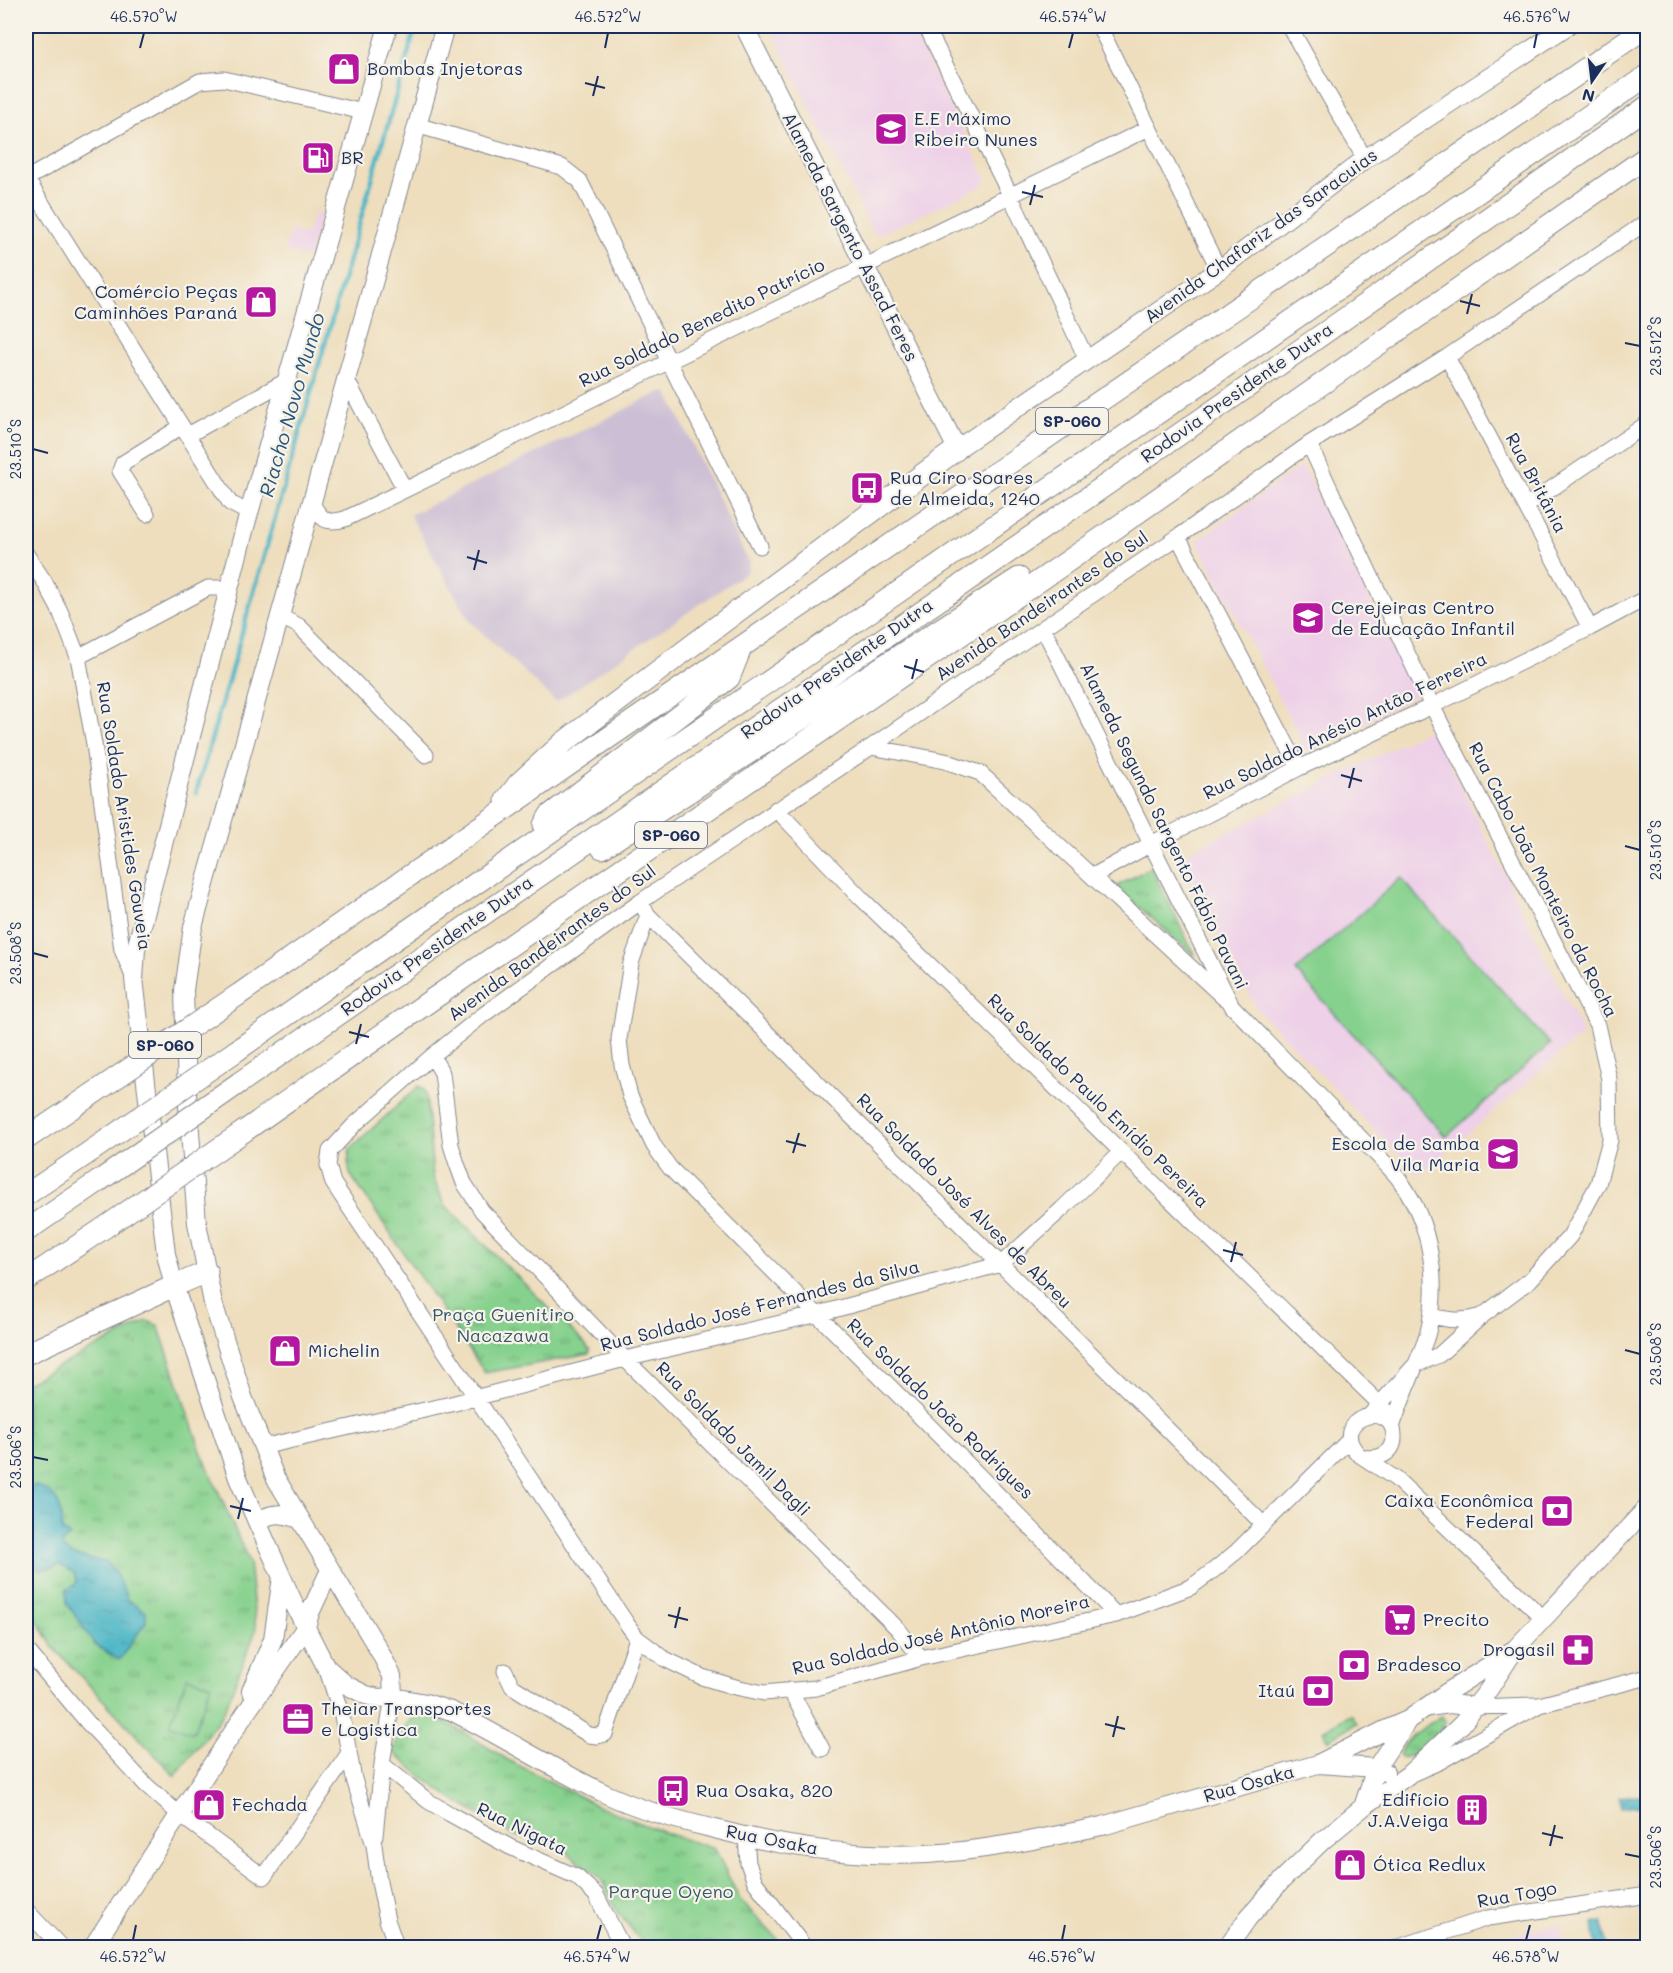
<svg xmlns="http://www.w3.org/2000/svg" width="1673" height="1973" font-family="Mali,sans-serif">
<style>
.built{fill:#eed0e8}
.industrial{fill:#ccbed4}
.grass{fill:url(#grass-tufts);stroke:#508076;stroke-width:1.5}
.garden{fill:#86d18d;stroke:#508076;stroke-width:1.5}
.water{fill:url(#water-ripples);stroke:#327292;stroke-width:1.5}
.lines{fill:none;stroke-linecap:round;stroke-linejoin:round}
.stream{stroke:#4ab5c6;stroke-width:4.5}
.minor-casing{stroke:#84868e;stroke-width:17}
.major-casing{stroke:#84868e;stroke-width:20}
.highway-casing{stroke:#84868e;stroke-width:23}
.minor{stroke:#fff;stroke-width:15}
.major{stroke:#fff;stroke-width:18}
.highway{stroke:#fff;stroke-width:21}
.highway-bridge-casing{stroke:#84868e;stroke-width:23;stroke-linecap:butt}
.highway-bridge{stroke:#fff;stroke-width:21}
.ticks{fill:none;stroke:#1b2f5e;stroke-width:2}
.labels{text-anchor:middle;stroke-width:4.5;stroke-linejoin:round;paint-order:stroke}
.shield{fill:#f7f3e8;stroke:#5d6a87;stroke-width:1.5}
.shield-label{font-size:16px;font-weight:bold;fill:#1b2f5e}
.poi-label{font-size:18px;fill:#1b2f5e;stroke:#f7f3e8;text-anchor:start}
.street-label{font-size:18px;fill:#1b2f5e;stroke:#f7f3e8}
.park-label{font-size:18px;fill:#36586a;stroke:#f7f3e8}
.water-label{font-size:20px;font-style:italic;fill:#29577d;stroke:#f7f3e8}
.neatline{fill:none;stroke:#1b2f5e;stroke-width:2}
.ticks-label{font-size:15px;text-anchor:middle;fill:#1b2f5e}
</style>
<defs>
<pattern id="grass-tufts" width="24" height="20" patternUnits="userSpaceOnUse" patternTransform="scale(1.5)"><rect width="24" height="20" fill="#86d18d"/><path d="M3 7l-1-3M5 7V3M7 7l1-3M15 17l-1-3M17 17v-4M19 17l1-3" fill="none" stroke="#6daa76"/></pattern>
<pattern id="water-ripples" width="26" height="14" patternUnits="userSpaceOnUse" patternTransform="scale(1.5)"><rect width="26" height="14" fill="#4ab5c6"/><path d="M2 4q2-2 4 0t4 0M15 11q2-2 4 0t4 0" fill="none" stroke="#3d94a4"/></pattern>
</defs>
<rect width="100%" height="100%" fill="#f7f3e8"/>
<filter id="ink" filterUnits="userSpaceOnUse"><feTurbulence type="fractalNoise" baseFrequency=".0167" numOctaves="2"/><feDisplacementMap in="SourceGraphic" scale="12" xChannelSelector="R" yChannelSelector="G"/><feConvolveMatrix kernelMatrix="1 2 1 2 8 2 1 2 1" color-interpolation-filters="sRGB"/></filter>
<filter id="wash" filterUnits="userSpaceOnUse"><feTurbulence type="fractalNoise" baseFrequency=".008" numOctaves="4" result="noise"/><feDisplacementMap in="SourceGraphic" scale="24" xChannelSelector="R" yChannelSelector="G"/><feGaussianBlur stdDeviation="1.35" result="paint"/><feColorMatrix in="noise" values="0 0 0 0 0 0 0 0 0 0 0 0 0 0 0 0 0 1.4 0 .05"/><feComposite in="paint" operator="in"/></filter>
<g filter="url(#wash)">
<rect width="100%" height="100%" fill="#eedebd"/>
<path class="built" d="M791,26h119l76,152 -1,4 -3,4 -102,48 -5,-1 -3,-3 -99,-196z
M314,212l7,2 -12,43 -24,-6 5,-20 17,3z
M1302,465l115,230 -109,58 -111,-212z
M1432,728l151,306 -164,142 -162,-167 -78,-152z
M1560,1924l4,23h-102z"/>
<path class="industrial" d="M660,392l8,1 81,170 -2,9 -191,130 -86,-81 -60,-106z"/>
<path class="grass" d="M1151,867l43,87v1l-78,-68z
M419,1086l5,3 2,5 7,83 12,28 140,139 5,7 -1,3 -104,19 -135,-199 -2,-12 2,-13z
M147,1321l11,4 43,126 48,111 7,68 -33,84 -48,62 -122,-129 -27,-46v-218z
M431,1716l29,14 48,30 90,46 67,27 50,16 25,51 45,47h-139l-30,-37 -16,-33 -45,-33 -40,-8 -61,-36 -32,-23 -29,-25 6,-17 11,-15z
M1442,1716l4,6c-11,15 -25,32 -45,36l-2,-3c7,-18 27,-29 43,-39z"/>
<path class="garden" d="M1401,878l149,166 -104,93 -150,-166z
M187,1677l24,8 -18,48 -23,-8z
M1351,1714l6,9 -29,17 -5,-9z"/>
<path class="water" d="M34,1485c26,8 27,21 28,46l8,5 -8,7v4l10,8 13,2 23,6 8,11 12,26 18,12v10l-27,38 -24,-15 -28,-42 -1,-13 8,-4 3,-4 -3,-9 -14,-8 -21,5c-9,-21 -18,-44 -13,-68 1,-6 5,-12 8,-17z
M1647,1794v11l-26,3 -1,-11z
M1603,1922l3,25h-10l-3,-23z"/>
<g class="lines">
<path class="stream" d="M196,793l220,-767"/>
</g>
</g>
<g filter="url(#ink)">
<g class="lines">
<g class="minor-casing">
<path id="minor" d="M926,26l84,169 77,165
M1099,26l120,244
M1289,26l76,133
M416,125l146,42 18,14 180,365
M26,178l204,325 19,10
M26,179l174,-98 24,-2 139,33
M1447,357l143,271
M345,377l60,113
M188,435l98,-54
M1309,444l123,262 165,319 12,54 1,61 -12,44 -28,52 -40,44 -48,36 -43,39 -24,10 -45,50
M311,502c10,16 13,23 34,17l804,-391
M1526,506l122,-83
M147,514l-27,-43 3,-8 59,-37
M1178,537l121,231
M26,554l18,27 16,30 18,46 16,87 28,206 12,29
M279,616l20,10 127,129
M1043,628l189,378 151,155c6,7 13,13 18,21 30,42 39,100 27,150 -3,12 -9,23 -13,35 -8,20 -16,40 -23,60
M78,657l130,-69h21
M871,747l74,14 35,12 244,225
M776,809l85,89 525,512
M1093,876l58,-32 148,-76 133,-62 158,-78 58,-31
M643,907l5,8 615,609
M648,915l-17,48 -12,76 3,26 8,31 24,50 16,22c148,149 300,295 446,447
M432,1056l10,17 9,72 6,19 7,19 18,28 143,148 273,270 23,29
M1431,1316c17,4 31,6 48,1
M1350,1439l-114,113 -22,18 -23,17 -75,28 -195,43 -105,30 -52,5 -29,-6 -33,-10 -37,-18 -28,-21 -10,-14 -294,-441 -5,-18 2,-14 24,-26 78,-69 51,-41 157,-113 231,-155 172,-119 135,-91 131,-93 138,-87 201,-136
M262,1447l189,-43 174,-45 190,-44 186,-51 61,-55 59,-57
M1364,1457c14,3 30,-3 30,-20 0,-40 -68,-18 -36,17l38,25 147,139
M26,1649l62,74 58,62 34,30 84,62 85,-124
M326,1667l16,49 12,63 20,66 5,37 8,38 10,28
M505,1671l7,15 77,49 8,1 8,-2 32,-96
M790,1690l32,59
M1476,1707l60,-2
M382,1764l46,37 22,13 60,33 67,30 19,18 27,53
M1414,1773l25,-11 100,-57 109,-28
M375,1836l7,-72 11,-67
M746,1837l2,26 7,19 50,66
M26,1910l36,38
M1396,1948l92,-30 160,-23"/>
</g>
<g class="major-casing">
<path id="major" d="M388,26l-143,501 -109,422 -2,30 32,275 8,32 64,192 20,46 37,82 31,61 20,18 20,10 12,3 15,-1 33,6 25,8c53,26 103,59 157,84 31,14 65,24 99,32 71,19 146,31 220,27 59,-3 117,-16 175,-28l216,-62 67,-34 23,-10 38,-27 69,-44
M744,26l213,423 262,-179 146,-111 202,-133
M258,1524c11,-14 27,-10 41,-5
M251,1691l22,-52 9,-62
M393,1697l-1,-21 -12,-24 -105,-175 -32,-80 -30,-94 -16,-80 -10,-130 -3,-103 9,-63 252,-901
M1428,1707l22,-3 26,3
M1318,1764l58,4 9,4
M1363,1807l13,-39 32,-48
M92,1948l153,-234 61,-87 4,-14 20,-43
M1227,1948l21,-30 34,-38 40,-39 41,-34 45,-32 54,-51 27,-35 26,-40 133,-142"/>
</g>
<g class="highway-casing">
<path id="highway" d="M506,800l13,-17 44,-40 164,-124 230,-170
M544,825l6,-10 179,-137 12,-30
M602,848l417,-270
M238,995l338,-235 1072,-734
M236,1051l152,-107 1260,-869
M239,1083l964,-665 445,-312
M243,1132l184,-129 673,-464 548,-383
M26,1139l65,-44
M26,1195l68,-46
M26,1231l73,-50
M26,1280l78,-52
M26,1354l148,-68 33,-14"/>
</g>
<use href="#minor" class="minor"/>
<use href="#major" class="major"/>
<use href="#highway" class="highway"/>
<g class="highway-bridge-casing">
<path id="highway-bridge" d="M91,1095l147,-100
M94,1149l142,-98
M99,1181l140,-98
M104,1228l139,-96"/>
</g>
<use href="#highway-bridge" class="highway-bridge"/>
</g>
</g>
<path class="ticks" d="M140,48l4,-15M605,48l3,-15M1069,48l4,-15M1534,48l3,-15M585,83l20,5M593,96l5,-20M1022,192l21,5M1030,205l5,-20M1460,301l20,5M1467,314l5,-20M1625,343l15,3M33,449l15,4M467,557l20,6M474,570l5,-20M904,666l20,6M912,679l5,-20M1341,775l21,6M1349,788l5,-20M1625,846l15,4M33,953l15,4M349,1032l20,5M356,1044l5,-20M786,1141l20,5M793,1153l6,-20M1223,1250l20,5M1231,1262l5,-20M1625,1350l15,4M33,1457l15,3M230,1506l21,5M238,1519l5,-21M668,1615l20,5M675,1628l5,-21M1105,1724l20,5M1113,1737l5,-21M1542,1833l21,5M1550,1846l5,-21M1625,1854l15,3M133,1940l3,-15M597,1940l4,-15M1062,1940l3,-15M1526,1940l4,-15"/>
<defs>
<g id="shop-square" transform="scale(1.725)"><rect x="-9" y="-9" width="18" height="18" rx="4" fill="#b5179e" stroke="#f7f3e8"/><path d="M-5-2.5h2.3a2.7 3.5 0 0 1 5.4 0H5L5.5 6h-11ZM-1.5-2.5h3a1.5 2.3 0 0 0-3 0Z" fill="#fff"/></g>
<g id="school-square" transform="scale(1.725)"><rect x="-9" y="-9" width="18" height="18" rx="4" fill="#b5179e" stroke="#f7f3e8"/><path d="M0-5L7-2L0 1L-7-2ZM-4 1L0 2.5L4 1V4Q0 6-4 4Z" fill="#fff"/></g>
<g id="fuel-square" transform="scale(1.725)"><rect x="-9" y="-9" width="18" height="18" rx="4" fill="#b5179e" stroke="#f7f3e8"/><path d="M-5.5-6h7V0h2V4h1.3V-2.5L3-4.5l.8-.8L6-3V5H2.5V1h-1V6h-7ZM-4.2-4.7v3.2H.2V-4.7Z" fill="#fff"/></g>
<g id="bus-square" transform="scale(1.725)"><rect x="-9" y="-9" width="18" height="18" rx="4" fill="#b5179e" stroke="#f7f3e8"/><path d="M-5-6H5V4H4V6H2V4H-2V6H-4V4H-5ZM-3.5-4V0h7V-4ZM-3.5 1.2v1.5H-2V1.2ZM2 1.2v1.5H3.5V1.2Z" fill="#fff"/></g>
<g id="bank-square" transform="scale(1.725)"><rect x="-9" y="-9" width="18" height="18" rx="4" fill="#b5179e" stroke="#f7f3e8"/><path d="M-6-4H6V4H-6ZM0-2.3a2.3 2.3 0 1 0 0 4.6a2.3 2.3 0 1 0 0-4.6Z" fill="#fff"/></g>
<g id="supermarket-square" transform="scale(1.725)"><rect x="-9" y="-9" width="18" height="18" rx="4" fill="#b5179e" stroke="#f7f3e8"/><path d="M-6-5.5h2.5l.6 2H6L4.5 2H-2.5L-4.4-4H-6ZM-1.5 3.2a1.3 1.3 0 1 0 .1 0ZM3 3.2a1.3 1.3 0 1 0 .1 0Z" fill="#fff"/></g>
<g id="pharmacy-square" transform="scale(1.725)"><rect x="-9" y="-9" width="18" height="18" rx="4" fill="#b5179e" stroke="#f7f3e8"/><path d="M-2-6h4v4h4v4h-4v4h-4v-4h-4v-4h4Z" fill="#fff"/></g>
<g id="office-square" transform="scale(1.725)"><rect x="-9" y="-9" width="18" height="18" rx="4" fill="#b5179e" stroke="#f7f3e8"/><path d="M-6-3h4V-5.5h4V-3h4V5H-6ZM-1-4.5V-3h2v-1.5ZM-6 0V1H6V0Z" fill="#fff"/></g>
<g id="building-square" transform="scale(1.725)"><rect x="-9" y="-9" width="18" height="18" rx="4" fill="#b5179e" stroke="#f7f3e8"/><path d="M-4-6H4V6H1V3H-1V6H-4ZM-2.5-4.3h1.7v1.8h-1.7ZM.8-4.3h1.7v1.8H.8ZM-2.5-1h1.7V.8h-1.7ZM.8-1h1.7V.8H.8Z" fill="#fff"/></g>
</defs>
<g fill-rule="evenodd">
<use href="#shop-square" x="344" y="69"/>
<use href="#school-square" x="891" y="129"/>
<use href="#fuel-square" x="318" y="158"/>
<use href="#shop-square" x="261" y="302"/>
<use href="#bus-square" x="867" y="488"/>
<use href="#school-square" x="1308" y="618"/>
<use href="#school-square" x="1503" y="1154"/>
<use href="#shop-square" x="285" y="1351"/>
<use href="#bank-square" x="1557" y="1511"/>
<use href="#supermarket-square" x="1400" y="1620"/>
<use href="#pharmacy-square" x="1578" y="1650"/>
<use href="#bank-square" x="1354" y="1665"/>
<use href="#bank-square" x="1318" y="1691"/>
<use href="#office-square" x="298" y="1719"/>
<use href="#bus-square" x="673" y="1791"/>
<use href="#shop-square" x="209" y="1805"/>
<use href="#building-square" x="1472" y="1810"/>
<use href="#shop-square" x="1350" y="1865"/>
</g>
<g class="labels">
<g class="shield">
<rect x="1036" y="408" width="72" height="26" rx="4.5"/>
<rect x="635" y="822" width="72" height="26" rx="4.5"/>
<rect x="129" y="1032" width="72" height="26" rx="4.5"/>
</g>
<g class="shield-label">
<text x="1072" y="427">SP-060</text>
<text x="671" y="841">SP-060</text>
<text x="165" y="1051">SP-060</text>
</g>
<g class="poi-label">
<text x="367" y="75">Bombas Injetoras</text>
<text x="914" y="125">E.E Máximo<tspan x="914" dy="21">Ribeiro Nunes</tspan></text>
<text x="341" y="164">BR</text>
<text x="238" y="298" text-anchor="end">Comércio Peças<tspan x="238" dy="21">Caminhões Paraná</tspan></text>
<text x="890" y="484">Rua Ciro Soares<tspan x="890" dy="21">de Almeida, 1240</tspan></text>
<text x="1331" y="614">Cerejeiras Centro<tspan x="1331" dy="21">de Educação Infantil</tspan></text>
<text x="1480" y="1150" text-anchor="end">Escola de Samba<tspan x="1480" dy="21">Vila Maria</tspan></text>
<text x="308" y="1357">Michelin</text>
<text x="1534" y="1507" text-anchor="end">Caixa Econômica<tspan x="1534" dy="21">Federal</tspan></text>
<text x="1423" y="1626">Precito</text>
<text x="1555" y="1656" text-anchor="end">Drogasil</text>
<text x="1377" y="1671">Bradesco</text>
<text x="1295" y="1697" text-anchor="end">Itaú</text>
<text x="321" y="1715">Theiar Transportes<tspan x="321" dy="21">e Logistica</tspan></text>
<text x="696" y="1797">Rua Osaka, 820</text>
<text x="1449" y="1806" text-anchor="end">Edifício<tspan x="1449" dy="21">J.A.Veiga</tspan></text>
<text x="232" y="1811">Fechada</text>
<text x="1373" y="1871">Ótica Redlux</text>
</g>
<g class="street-label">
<text transform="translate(1261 236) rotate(-36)" y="6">Avenida Chafariz das Saracuias</text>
<text transform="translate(850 237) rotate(63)" y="6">Alameda Sargento Assad Feres</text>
<text transform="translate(702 323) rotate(-26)" y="6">Rua Soldado Benedito Patrício</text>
<text transform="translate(1237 393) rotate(-35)" y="6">Rodovia Presidente Dutra</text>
<text transform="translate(1536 483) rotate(62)" y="6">Rua Britânia</text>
<text transform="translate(1042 606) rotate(-34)" y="6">Avenida Bandeirantes do Sul</text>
<text transform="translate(837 669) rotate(-35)" y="6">Rodovia Presidente Dutra</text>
<text transform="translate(1345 726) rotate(-26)" y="6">Rua Soldado Anésio Antão Ferreira</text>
<text transform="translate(124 816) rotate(81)" y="6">Rua Soldado Aristides Gouveia</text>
<text transform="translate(1164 826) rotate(64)" y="6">Alameda Segundo Sargento Fábio Pavani</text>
<text transform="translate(1543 880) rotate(63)" y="6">Rua Cabo João Monteiro da Rocha</text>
<text transform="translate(552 943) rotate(-36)" y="6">Avenida Bandeirantes do Sul</text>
<text transform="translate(437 946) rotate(-35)" y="6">Rodovia Presidente Dutra</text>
<text transform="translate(1098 1101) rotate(44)" y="6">Rua Soldado Paulo Emídio Pereira</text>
<text transform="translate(964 1201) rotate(45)" y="6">Rua Soldado José Alves de Abreu</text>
<text transform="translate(760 1306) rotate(-14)" y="6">Rua Soldado José Fernandes da Silva</text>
<text transform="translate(940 1409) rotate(44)" y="6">Rua Soldado João Rodrigues</text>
<text transform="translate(733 1439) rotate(45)" y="6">Rua Soldado Jamil Dagli</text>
<text transform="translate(941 1635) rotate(-13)" y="6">Rua Soldado José Antônio Moreira</text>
<text transform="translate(1249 1784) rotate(-16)" y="6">Rua Osaka</text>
<text transform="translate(522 1829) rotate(26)" y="6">Rua Nigata</text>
<text transform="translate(772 1840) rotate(11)" y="6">Rua Osaka</text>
<text transform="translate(1517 1895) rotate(-10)" y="6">Rua Togo</text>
</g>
<g class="park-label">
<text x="503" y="1321">Praça Guenitiro<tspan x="503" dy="21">Nacazawa</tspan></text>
<text x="671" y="1898">Parque Oyeno</text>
</g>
<g class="water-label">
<text transform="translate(292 405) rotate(-74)" y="7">Riacho Novo Mundo</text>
</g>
</g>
<rect width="1673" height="1973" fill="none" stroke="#f7f3e8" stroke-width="66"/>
<g transform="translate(1592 81) rotate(194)" stroke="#f7f3e8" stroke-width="4.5" paint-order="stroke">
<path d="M0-4.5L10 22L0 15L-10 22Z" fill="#1b2f5e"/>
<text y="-9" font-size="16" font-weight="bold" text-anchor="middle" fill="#1b2f5e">N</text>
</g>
<rect x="33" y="33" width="1607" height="1907" class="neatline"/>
<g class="ticks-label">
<text x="144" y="22">46.570°W</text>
<text x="608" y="22">46.572°W</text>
<text x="1073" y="22">46.574°W</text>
<text x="1537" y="22">46.576°W</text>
<text transform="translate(1656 346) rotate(-90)" y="5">23.512°S</text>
<text transform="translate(16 449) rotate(-90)" y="5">23.510°S</text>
<text transform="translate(1656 850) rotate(-90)" y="5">23.510°S</text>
<text transform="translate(16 953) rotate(-90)" y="5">23.508°S</text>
<text transform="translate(1656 1354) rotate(-90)" y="5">23.508°S</text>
<text transform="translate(16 1457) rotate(-90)" y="5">23.506°S</text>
<text transform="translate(1656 1857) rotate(-90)" y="5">23.506°S</text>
<text x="133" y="1962">46.572°W</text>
<text x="597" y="1962">46.574°W</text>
<text x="1062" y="1962">46.576°W</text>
<text x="1526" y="1962">46.578°W</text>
</g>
</svg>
